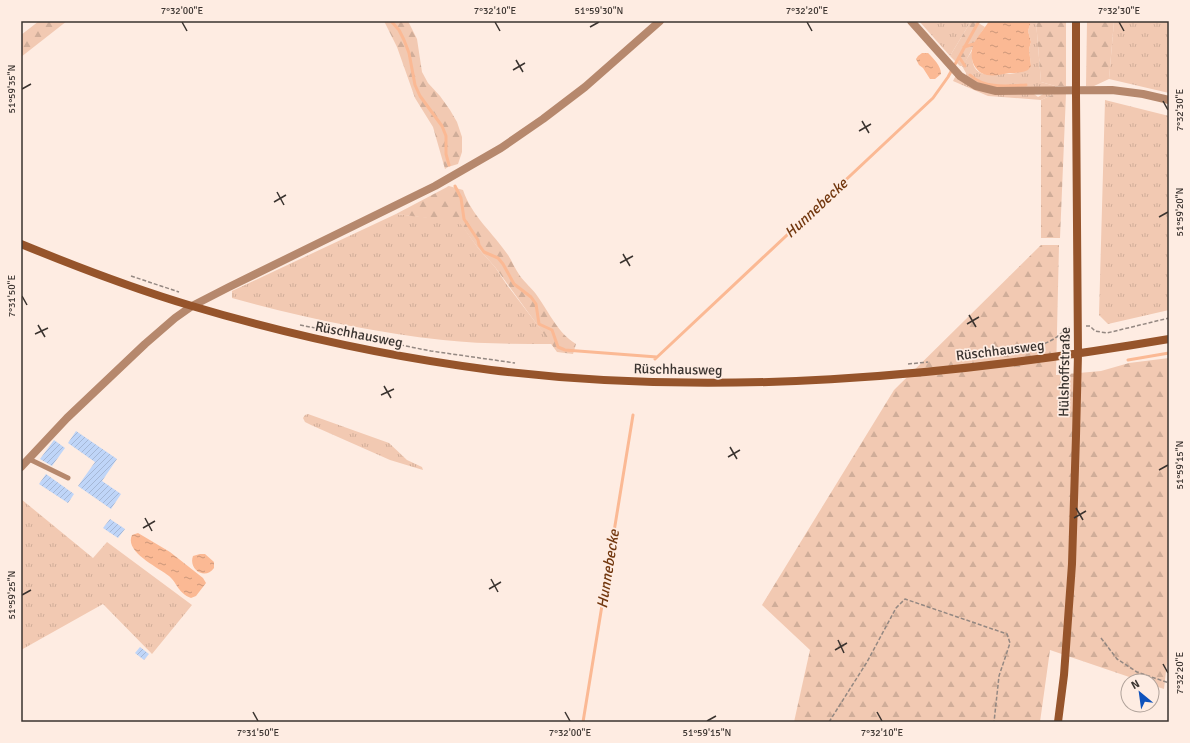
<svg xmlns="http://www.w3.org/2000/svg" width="1190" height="743" font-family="Signika,sans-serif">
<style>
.grass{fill:url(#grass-tufts)}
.forest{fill:url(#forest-firs)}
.water{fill:url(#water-ripples)}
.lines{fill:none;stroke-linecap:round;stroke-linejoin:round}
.stream{stroke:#fbb994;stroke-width:3}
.building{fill:url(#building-hatch)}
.path{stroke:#948882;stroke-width:1.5;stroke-dasharray:4 2;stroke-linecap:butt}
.lane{stroke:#b6886d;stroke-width:5}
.street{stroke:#b6886d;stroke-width:8}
.secondary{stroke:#96542b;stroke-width:8}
.secondary-bridge{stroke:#96542b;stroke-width:8}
.ticks{fill:none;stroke:#3a332f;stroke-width:1.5}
.labels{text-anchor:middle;stroke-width:3.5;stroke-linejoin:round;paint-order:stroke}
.street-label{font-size:14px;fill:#3a332f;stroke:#feece2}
.water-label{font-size:15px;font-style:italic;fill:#72370e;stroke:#feece2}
.neatline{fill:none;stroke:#3a332f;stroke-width:1.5}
.ticks-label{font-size:10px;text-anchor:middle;fill:#3a332f}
</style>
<defs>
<pattern id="grass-tufts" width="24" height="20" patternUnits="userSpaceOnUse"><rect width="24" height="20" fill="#f2c9b2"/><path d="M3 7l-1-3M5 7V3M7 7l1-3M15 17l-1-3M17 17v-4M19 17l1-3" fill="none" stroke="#d0ad99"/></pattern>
<pattern id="forest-firs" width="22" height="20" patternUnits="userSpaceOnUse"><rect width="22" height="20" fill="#f2c9b2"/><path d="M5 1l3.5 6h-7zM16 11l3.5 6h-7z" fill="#d0ad99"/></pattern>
<pattern id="water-ripples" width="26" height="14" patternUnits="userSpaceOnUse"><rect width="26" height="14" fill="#fbb994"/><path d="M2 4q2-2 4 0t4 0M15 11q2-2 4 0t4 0" fill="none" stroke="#cc9779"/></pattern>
<pattern id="building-hatch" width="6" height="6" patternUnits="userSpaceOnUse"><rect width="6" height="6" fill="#bfd5f8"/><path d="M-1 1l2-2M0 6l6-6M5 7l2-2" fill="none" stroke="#a5b7d5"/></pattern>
</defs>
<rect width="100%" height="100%" fill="#feece2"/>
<path class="grass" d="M919,21h52l-21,35z
M1031,21h5l5,61 14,4v2h-67l-22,-10v-5l-4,-7 10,-15c-1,22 9,25 28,23 5,0 12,0 16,-1 5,-1 10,-5 15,-7l-2,-17 2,-7 -3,-11z
M1114,21h55v72l-60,-14z
M956,75l9,8 69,11 4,3 7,-4 9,1 -13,6 -53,-4 -35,-15z
M1105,100l64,16v194l-61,14 -9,-9z
M396,214l63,7 19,27 17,19 12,18 45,59c-36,0 -73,0 -109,-4 -71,-8 -142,-23 -211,-42v-7z
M308,414l81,29 18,17 15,7 1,3 -33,-10 -79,-35 -6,-3 -2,-4 2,-3z
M21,499l72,59 14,-16 85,63 -40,49 -49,-50 -82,46z"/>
<path class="forest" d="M39,21h28l-46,36v-22z
M384,21h24l9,18 5,33 6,11 12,13 10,14 7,12 5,15v15l-4,12 -10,3 -3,2 -12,-42 -18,-29 -18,-51z
M971,21l9,3 5,3c-9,12 -14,26 -22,39h-3l-10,-10z
M1036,21h30v65h-11l-14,-4z
M1087,21h27l-5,58 -15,7h-8z
M1054,94h12l-6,144h-19v-138z
M449,186l14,4c8,25 30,43 45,65 4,6 7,14 12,21 5,7 13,13 18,21 12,17 20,36 38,47l-3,10 -16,-2 -62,-85 -17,-19 -19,-26 -63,-8z
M1041,245h18l-3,130 45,-4 28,-8 40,-5v287l-5,44 -12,-4v-4h-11l-91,-31 -10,72h-246l16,-72 -48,-45 132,-215z"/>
<path class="water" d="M989,21h42l-3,10 3,11 -2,7 2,17 -3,4c-6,3 -12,3 -18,3 -13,2 -28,7 -36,-8 -2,-4 -3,-10 -2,-15 2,-11 11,-19 17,-29z
M922,53h6c6,6 13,13 13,21l-6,5h-5l-7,-11 -4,-3 -3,-6 2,-3z
M138,533l32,19 33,26 3,5 -10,13 -5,2c-13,-5 -13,-14 -22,-22 -11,-9 -45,-24 -37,-41z
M200,554h5l9,8v6c-9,13 -26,1 -21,-12z"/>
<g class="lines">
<path class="stream" d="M391,21l8,9 5,10 5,13 6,32 5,11 22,30 4,10v18l3,11
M964,47l13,-4
M959,57l6,9
M970,75c15,14 37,11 56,10
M455,186l6,12 3,21 14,21 1,5 5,7 14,6 5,6 11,20 17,13 5,7 3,20 13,6 6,17 7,3 92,7
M655,359l278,-261 15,-21 31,-56
M1128,360l41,-7
M583,722l50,-307"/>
</g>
<path class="building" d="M76,431l41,28 -15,22 19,13 -10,15 -33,-23 17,-24 -27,-19z
M54,440l11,8 -13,18 -12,-7z
M46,474l28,20 -6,9 -29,-19z
M110,519l15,10 -7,9 -15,-10z
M140,647l9,7 -5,6 -9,-7z"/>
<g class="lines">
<path class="path" d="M131,276l48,16
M300,325l131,26 84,12
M1086,326h4l5,5 12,2 62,-15
M980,356c24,-3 73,-6 86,-29h4
M908,364l20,-2
M1101,638l16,21 20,13 32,11
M829,722l38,-60 29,-54 9,-9 102,35 3,9 -11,33 -5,46"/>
<path class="lane" d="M29,459l39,19"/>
<path class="street" d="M911,21l49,55 16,10 20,5 116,-1 31,4 26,6
M21,467l46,-49 78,-74 30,-26 17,-12 37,-19 206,-101 66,-38 42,-29 42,-32 75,-66"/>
<path class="secondary" d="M1076,86v-65
M21,244c56,23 113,45 171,62 97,29 198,51 299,64 225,28 455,7 678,-31
M1058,722l6,-47 8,-111 4,-128 2,-82 -2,-260"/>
<path class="secondary-bridge" d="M1076,94v-8"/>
</g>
<path class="ticks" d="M182,22l5,9M495,22l5,9M807,22l5,9M1119,22l5,9M590,27l9,-5M516,60l7,12M513,70l12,-7M22,89l9,-5M1163,101l5,9M862,121l7,12M859,131l12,-7M277,192l7,13M274,202l12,-7M1159,217l9,-5M623,254l7,12M620,263l13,-7M22,296l5,9M969,315l7,12M967,324l12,-7M38,325l7,12M35,334l13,-6M384,386l7,12M381,395l13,-6M730,447l7,12M728,457l12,-7M1159,470l9,-5M1076,508l7,12M145,518l7,13M1074,518l12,-7M143,528l12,-7M491,579l7,13M489,589l12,-7M22,595l9,-5M838,640l6,13M835,650l12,-7M1163,664l5,9M253,712l5,9M565,712l5,9M877,712l5,9M707,721l9,-5"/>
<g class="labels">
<g class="street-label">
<text transform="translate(359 334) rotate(11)" y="5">Rüschhausweg</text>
<text transform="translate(1000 350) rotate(-7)" y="5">Rüschhausweg</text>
<text transform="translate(678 369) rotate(1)" y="5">Rüschhausweg</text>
<text transform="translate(1064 372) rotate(-89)" y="5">Hülshoffstraße</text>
</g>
<g class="water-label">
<text transform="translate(816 208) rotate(-43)" y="5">Hunnebecke</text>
<text transform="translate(608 569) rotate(-81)" y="5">Hunnebecke</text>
</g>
</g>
<rect width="1190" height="743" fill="none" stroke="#feece2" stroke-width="44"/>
<g transform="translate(1140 693) rotate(331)"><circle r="19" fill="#feece2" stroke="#b0a29a"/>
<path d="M0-3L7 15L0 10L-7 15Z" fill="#0f52bc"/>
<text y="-6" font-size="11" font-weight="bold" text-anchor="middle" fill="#3a332f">N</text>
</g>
<rect x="22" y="22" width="1146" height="699" class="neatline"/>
<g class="ticks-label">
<text x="182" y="14">7°32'00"E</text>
<text x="495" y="14">7°32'10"E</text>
<text x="599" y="14">51°59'30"N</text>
<text x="807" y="14">7°32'20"E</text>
<text x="1119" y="14">7°32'30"E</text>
<text transform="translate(11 89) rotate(-90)" y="4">51°59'35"N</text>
<text transform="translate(1179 110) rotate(-90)" y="4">7°32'30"E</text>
<text transform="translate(1179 212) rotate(-90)" y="4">51°59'20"N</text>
<text transform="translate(11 296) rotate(-90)" y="4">7°31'50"E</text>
<text transform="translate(1179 465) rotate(-90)" y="4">51°59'15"N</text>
<text transform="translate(11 595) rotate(-90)" y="4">51°59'25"N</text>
<text transform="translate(1179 673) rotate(-90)" y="4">7°32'20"E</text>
<text x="258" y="736">7°31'50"E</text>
<text x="570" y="736">7°32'00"E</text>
<text x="707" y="736">51°59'15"N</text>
<text x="882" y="736">7°32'10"E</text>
</g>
</svg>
